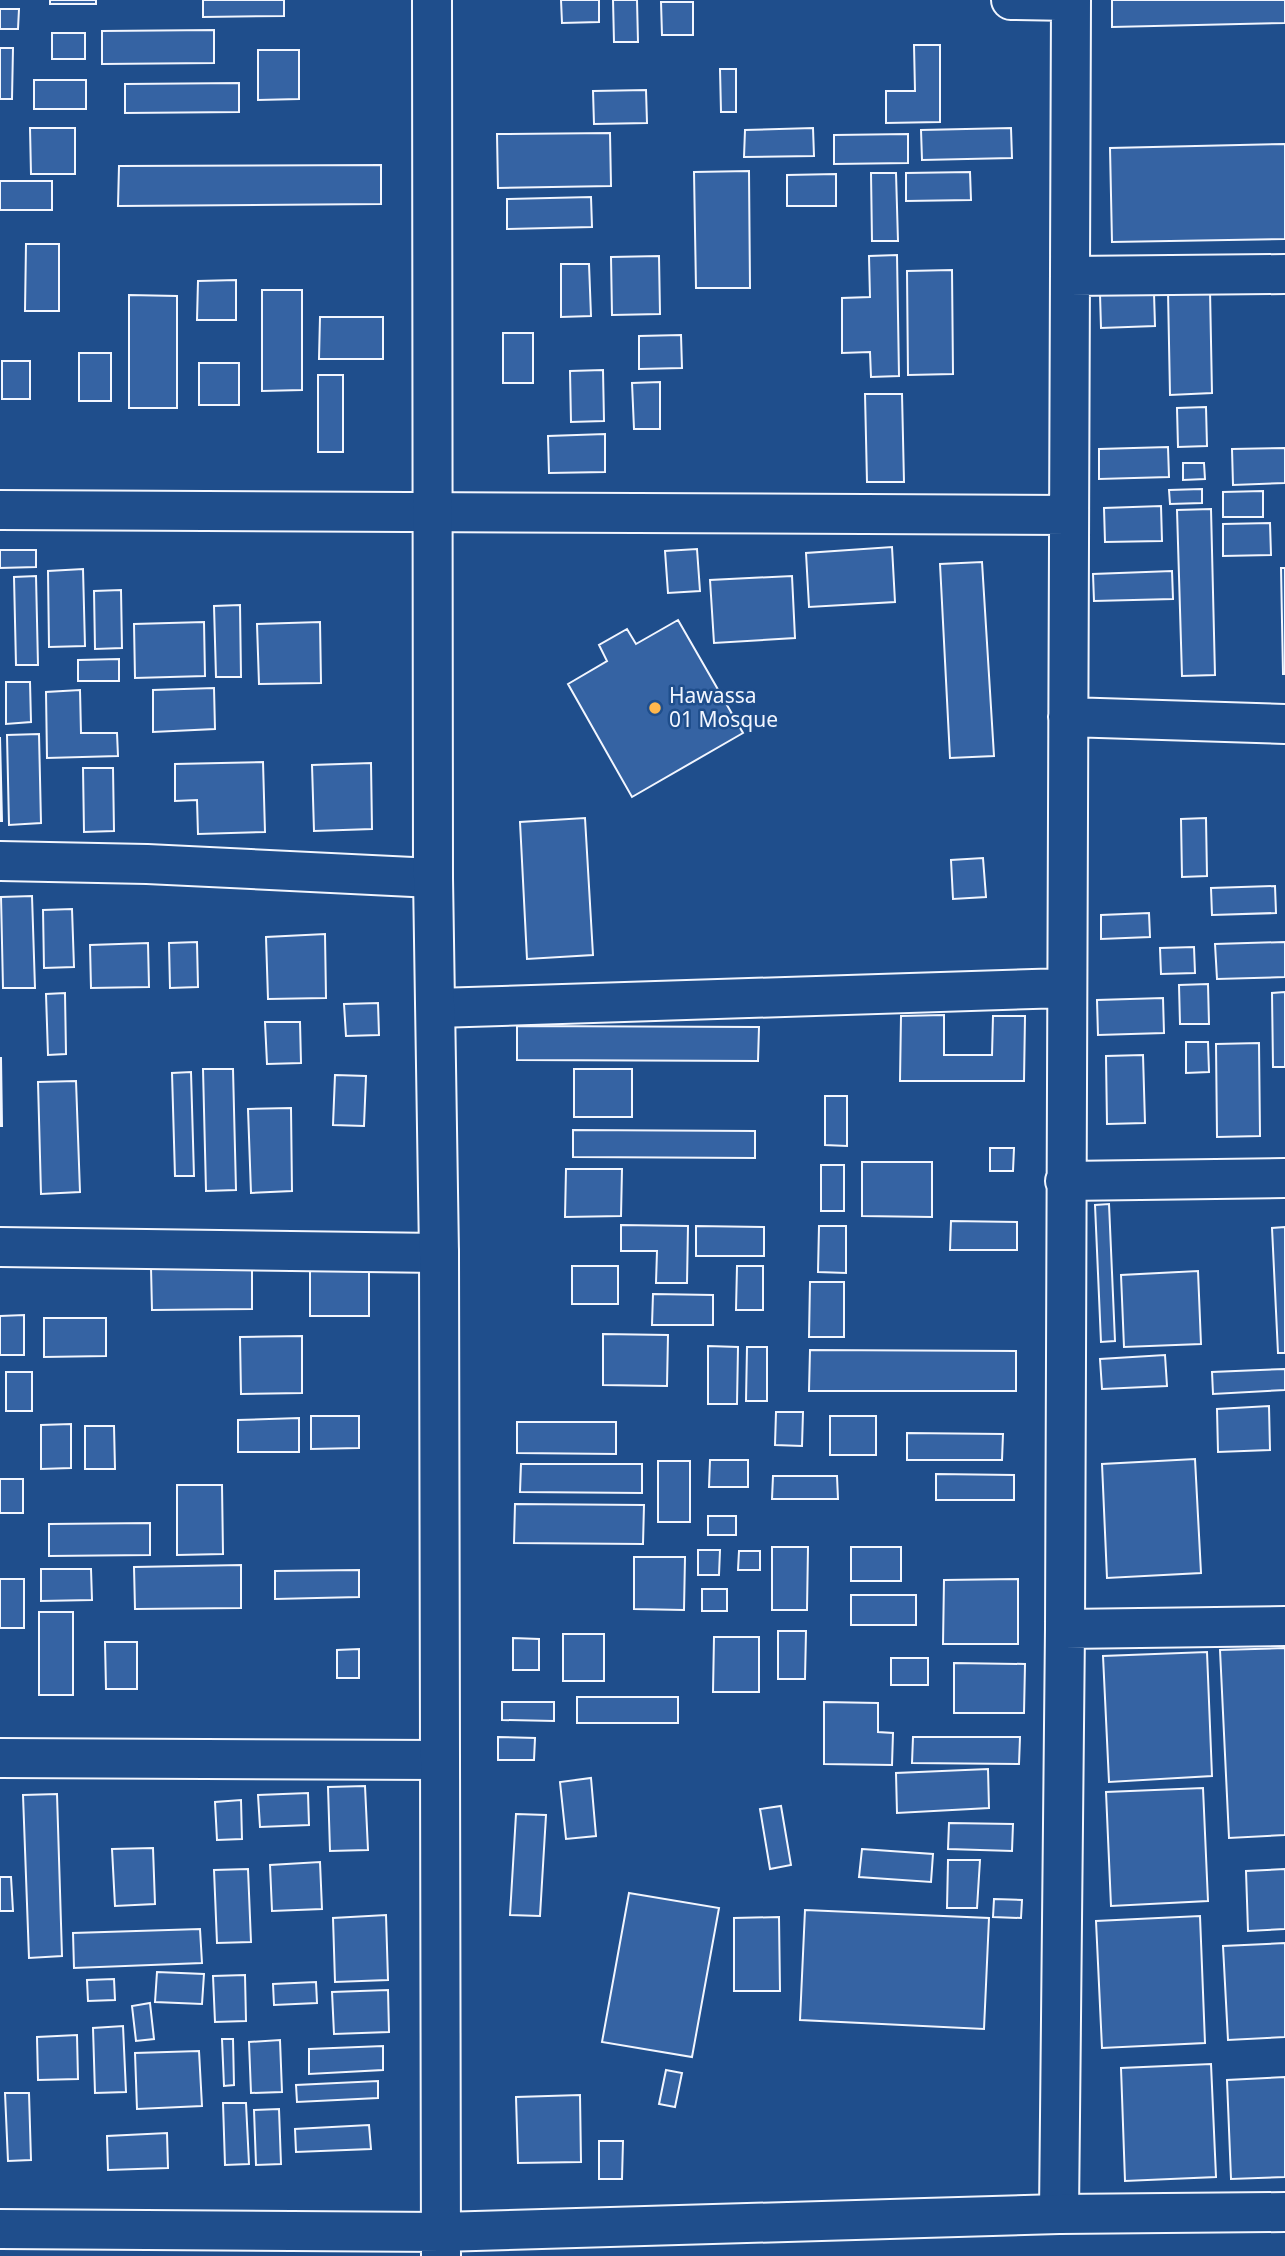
<svg xmlns="http://www.w3.org/2000/svg" width="1285" height="2256" font-family="'Noto Sans',sans-serif">
<style>
.building{fill:#3563a3;stroke:#f2f6ff;stroke-width:2}
.lines{fill:none;stroke-linecap:round;stroke-linejoin:round}
.minor-casing{stroke:#f2f6ff;stroke-width:42}
.tertiary-casing{stroke:#f2f6ff;stroke-width:42}
.minor{stroke:#1f4e8c;stroke-width:38}
.tertiary{stroke:#1f4e8c;stroke-width:38}
.poi-dot{fill:#ffb74d;stroke:#1f4e8c;stroke-width:2.5}
.labels{text-anchor:middle;stroke-width:5;stroke-linejoin:round;paint-order:stroke}
.poi-label{font-size:21px;fill:#f2f6ff;stroke:#1f4e8c;text-anchor:start}
</style>
<rect width="100%" height="100%" fill="#1f4e8c"/>
<path class="building" d="M50,0h46v4h-46z
M203,0h81v16l-81,1z
M561,0h38v22l-37,1z
M613,0h24l1,42h-24z
M1112,0h173v23l-173,4z
M661,2h32v33h-31z
M0,9h19l-1,20h-18z
M214,30v33l-112,1v-33z
M52,33h33v26h-33z
M914,45h26v77l-54,1v-32h29z
M0,48h13l-1,51h-12z
M258,50h41v49l-41,1z
M720,69h16v43h-15z
M34,80h52v29h-52z
M239,83v29l-114,1v-29z
M646,90l1,33 -53,1 -1,-33z
M30,128h45v46h-44z
M813,128l1,28 -70,1 1,-27z
M1011,128l1,30 -90,2 -1,-30z
M610,133l1,53 -113,2 -1,-54z
M908,134v29l-74,1v-29z
M1285,144v95l-173,3 -2,-94z
M381,165v39l-263,2 1,-40z
M749,171l1,117h-54l-2,-116z
M970,172l1,28 -65,1v-28z
M871,173h25l2,68h-26z
M836,174v32h-49v-31z
M0,181h52v29h-52z
M591,197l1,30 -85,2v-30z
M26,244h33v67h-34z
M897,255l2,121 -28,1 -1,-25 -28,1v-55l28,-1 -1,-41z
M659,256l1,58 -48,1 -1,-58z
M561,264h28l2,52 -30,1z
M952,270l1,104 -45,1 -1,-104z
M236,280v40h-39l1,-39z
M262,290h40v100l-40,1z
M1210,290l2,103 -42,2 -2,-104z
M1154,293l1,33 -54,2 -1,-34z
M129,295l48,1v112h-48z
M320,317h63v42h-64z
M503,333h30v50h-30z
M681,335l1,33 -43,1v-33z
M79,353h32v48h-32z
M2,361h28v38h-28z
M199,363h40v42h-40z
M603,370l1,51 -33,1 -1,-51z
M318,375h25v77h-25z
M660,382v47h-26l-2,-46z
M865,394h37l2,88h-37z
M1206,407l1,39 -29,1 -1,-39z
M605,434v38l-56,1 -1,-37z
M1168,447l1,30 -70,2v-30z
M1285,448v35l-52,2 -1,-36z
M1183,463h21l1,16 -22,1z
M1202,489v14l-32,1 -1,-14z
M1263,491v26h-40v-25z
M1161,506l1,35 -57,1 -1,-34z
M1211,509l4,166 -33,1 -5,-166z
M1270,523l1,32 -48,1v-32z
M892,547l3,55 -86,5 -3,-54z
M697,549l3,42 -32,2 -3,-42z
M0,550h36v17l-36,1z
M982,562l12,194 -44,2 -10,-194z
M1281,568h4v106h-2z
M83,569l2,77 -36,1 -1,-76z
M1172,571l1,28 -79,2 -1,-27z
M36,576l2,89h-22l-2,-88z
M792,576l3,62 -81,5 -4,-63z
M121,590l1,58 -27,1 -1,-58z
M240,605l1,72h-25l-2,-71z
M678,620l65,113 -111,64 -64,-113 39,-23 -8,-16 28,-16 9,15z
M204,622l1,54 -70,2 -1,-54z
M320,622l1,61 -62,1 -2,-60z
M119,659v22h-41v-21z
M6,682h24l1,40 -25,2z
M214,688l1,41 -62,3v-42z
M80,690l1,43h36l1,23 -71,2 -1,-66z
M39,734l2,89 -32,2 -2,-90z
M0,737l2,84h-2z
M263,762l2,70 -67,2 -1,-34 -22,1v-37z
M371,763l1,66 -58,2 -2,-66z
M83,768h30l1,63 -30,1z
M585,818l8,137 -66,4 -7,-137z
M1206,818l1,58 -25,1 -1,-58z
M983,858l3,39 -33,2 -2,-39z
M1275,886l1,27 -64,2 -1,-27z
M32,896l3,92h-32l-2,-91z
M72,909l2,58 -30,1 -1,-58z
M1149,913l1,24 -49,2v-24z
M325,934l1,64 -58,1 -2,-62z
M197,942l1,45 -28,1 -1,-45z
M1285,942v35l-68,2 -2,-35z
M148,943l1,44 -58,1 -1,-43z
M1194,947l1,26 -34,1 -1,-26z
M1208,984l1,40h-29l-1,-39z
M1285,992v75h-12l-1,-74z
M65,993l1,61 -18,1 -2,-61z
M1163,998l1,35 -66,2 -1,-35z
M378,1003l1,32 -33,1 -2,-32z
M944,1015v40h48l1,-39h32l-1,65h-124l1,-65z
M265,1022h35l1,41 -34,1z
M517,1026l242,1 -1,34 -241,-1z
M1186,1042h22l1,30 -23,1z
M1259,1043l1,93 -43,1 -1,-93z
M1143,1055l2,68 -38,1 -1,-68z
M1,1058l1,68h-2v-68z
M203,1069h30l3,121 -30,1z
M574,1069h58v48h-58z
M191,1072l3,104h-19l-3,-103z
M335,1075l31,1 -2,50 -31,-1z
M76,1081l4,111 -39,2 -3,-112z
M825,1096h22v50l-22,-1z
M291,1108l1,83 -41,2 -3,-84z
M573,1130l182,1v27l-182,-1z
M990,1148h24l-1,23h-23z
M862,1162h70v55l-70,-1z
M821,1165h23v46h-23z
M566,1169h56l-1,47 -56,1z
M1109,1204l6,137 -14,1 -6,-137z
M951,1221l66,1v28h-67z
M621,1225l67,1 -1,57h-31l1,-32h-36z
M696,1226l68,1v29h-68z
M819,1226h27v47l-28,-1z
M1285,1227v126h-7l-6,-125z
M252,1266v43l-100,1 -1,-42z
M572,1266h46v38h-46z
M737,1266h26v44h-27z
M310,1271h59v45h-59z
M1198,1271l3,73 -77,3 -3,-72z
M810,1282h34v55h-35z
M653,1294l60,1v30h-61z
M24,1315v40h-24v-39z
M44,1318h62v38l-62,1z
M603,1334l65,1 -1,51 -64,-1z
M302,1336v57l-61,1 -1,-57z
M708,1346l30,1 -1,57h-29z
M747,1347h20v54h-21z
M810,1350l206,1v40h-207z
M1165,1355l2,31 -65,3 -2,-30z
M1285,1369v21l-72,4 -1,-22z
M6,1372h26v39h-26z
M1269,1406l1,44 -52,2 -1,-43z
M776,1412h27l-1,34 -27,-1z
M311,1416h48v32l-48,1z
M830,1416h46v39h-46z
M299,1418v34h-61v-32z
M517,1422h99v32l-99,-1z
M71,1424v44l-30,1v-44z
M85,1426h29l1,43h-30z
M907,1433l96,1 -1,26h-95z
M1195,1459l6,114 -94,5 -5,-114z
M710,1460h38v27h-39z
M658,1461h32v61h-32z
M521,1464h121v29l-122,-1z
M936,1474l78,1v25h-78z
M773,1476h64l1,23h-66z
M0,1479h23v34h-23z
M177,1485h45l1,69 -46,1z
M515,1504l129,1 -1,39 -129,-1z
M708,1516h28v19h-28z
M150,1523v32l-101,1v-32z
M772,1547h36l-1,63h-35z
M851,1547h50v34h-50z
M698,1550h22l-1,25h-21z
M739,1551h21v19h-22z
M634,1557h51l-1,53 -50,-1z
M241,1565v43l-106,1 -1,-42z
M41,1569h50l1,31 -51,1z
M359,1570v27l-84,2v-28z
M0,1579h24v49h-24z
M1018,1579v65h-75l1,-64z
M702,1589h25v22h-25z
M851,1595h65v30h-65z
M39,1612h34v83h-34z
M778,1631h28l-1,48h-27z
M563,1634h41v47h-41z
M714,1637h45v55h-46z
M513,1638l26,1v31h-26z
M105,1642h32v47h-31z
M1285,1648v187l-56,3 -9,-188z
M359,1649v29h-22v-28z
M1207,1652l5,124 -103,6 -6,-126z
M891,1658h37v27h-37z
M954,1663l71,1 -1,49h-70z
M577,1697h101v26h-101z
M502,1702h52v19l-52,-1z
M824,1702l54,1v29l15,1 -1,32 -68,-1z
M498,1737l37,1 -1,22h-36z
M913,1737h107l-1,27 -107,-1z
M988,1769l1,39 -92,5 -1,-40z
M591,1778l5,58 -30,3 -6,-57z
M365,1786l3,64 -38,1 -2,-64z
M1203,1788l5,113 -97,5 -5,-114z
M308,1793l1,32 -49,2 -2,-32z
M57,1794l5,162 -33,2 -6,-163z
M241,1800l1,39 -25,1 -2,-38z
M781,1806l10,59 -21,4 -10,-60z
M516,1814l30,1 -6,101 -30,-1z
M949,1823l64,1 -1,27 -64,-2z
M153,1848l2,56 -40,2 -3,-57z
M862,1849l71,5 -2,28 -72,-5z
M948,1860h32l-3,48h-30z
M320,1862l2,47 -50,2 -2,-46z
M248,1869l3,73 -34,1 -3,-73z
M1285,1869v60l-37,2 -2,-60z
M0,1877h11l2,34h-13z
M629,1893l90,15 -27,149 -90,-15z
M994,1899l28,1 -1,18 -28,-1z
M805,1910l184,8 -5,111 -184,-9z
M386,1915l2,65 -53,2 -2,-64z
M1200,1916l5,127 -103,5 -6,-127z
M779,1917l1,74h-46v-73z
M200,1929l2,34 -128,5 -1,-35z
M1285,1943v94l-57,3 -5,-94z
M157,1972l47,2 -2,30 -47,-2z
M245,1975l1,46 -31,1 -2,-46z
M114,1979l1,21 -27,1 -1,-21z
M316,1982l1,21 -43,2 -1,-21z
M388,1990l1,42 -55,2 -2,-42z
M150,2003l4,36 -18,2 -4,-35z
M123,2026l3,66 -31,1 -2,-65z
M77,2035l1,44 -40,1 -1,-43z
M222,2039h11l1,46 -10,1z
M280,2040l2,52 -31,1 -2,-51z
M383,2046v24l-74,4v-25z
M199,2051l3,55 -65,3 -2,-56z
M1211,2064l5,113 -91,4 -4,-113z
M666,2070l16,3 -7,34 -16,-3z
M1285,2077v100l-54,2 -4,-99z
M378,2081v17l-81,4 -1,-17z
M5,2093h24l2,67 -23,1z
M580,2095l1,67 -63,1 -2,-66z
M223,2103h23l3,61 -24,1z
M279,2109l2,55 -25,1 -2,-55z
M369,2125l2,24 -75,3 -1,-23z
M167,2133l1,35 -60,2 -1,-34z
M599,2141h24l-1,38h-23z"/>
<g class="lines">
<g class="minor-casing">
<path id="minor" d="M1011,0l60,1
M1070,276l215,-2
M0,510l1069,5
M1068,717l217,7
M0,861l147,3 286,14
M436,1008l630,-20
M1065,1181l220,-3
M0,1247l439,6
M1065,1629l220,-3
M0,1758l440,2
M1059,2214l6,-585 6,-1629"/>
</g>
<g class="tertiary-casing">
<path id="tertiary" d="M432,0l1,878 6,375 2,1003
M0,2229l441,3 618,-18 226,-2"/>
</g>
<use href="#minor" class="minor"/>
<use href="#tertiary" class="tertiary"/>
</g>
<circle class="poi-dot" cx="655" cy="708" r="7"/>
<g class="labels">
<g class="poi-label">
<text x="669" y="703">Hawassa<tspan x="669" dy="24">01 Mosque</tspan></text>
</g>
</g>
</svg>
